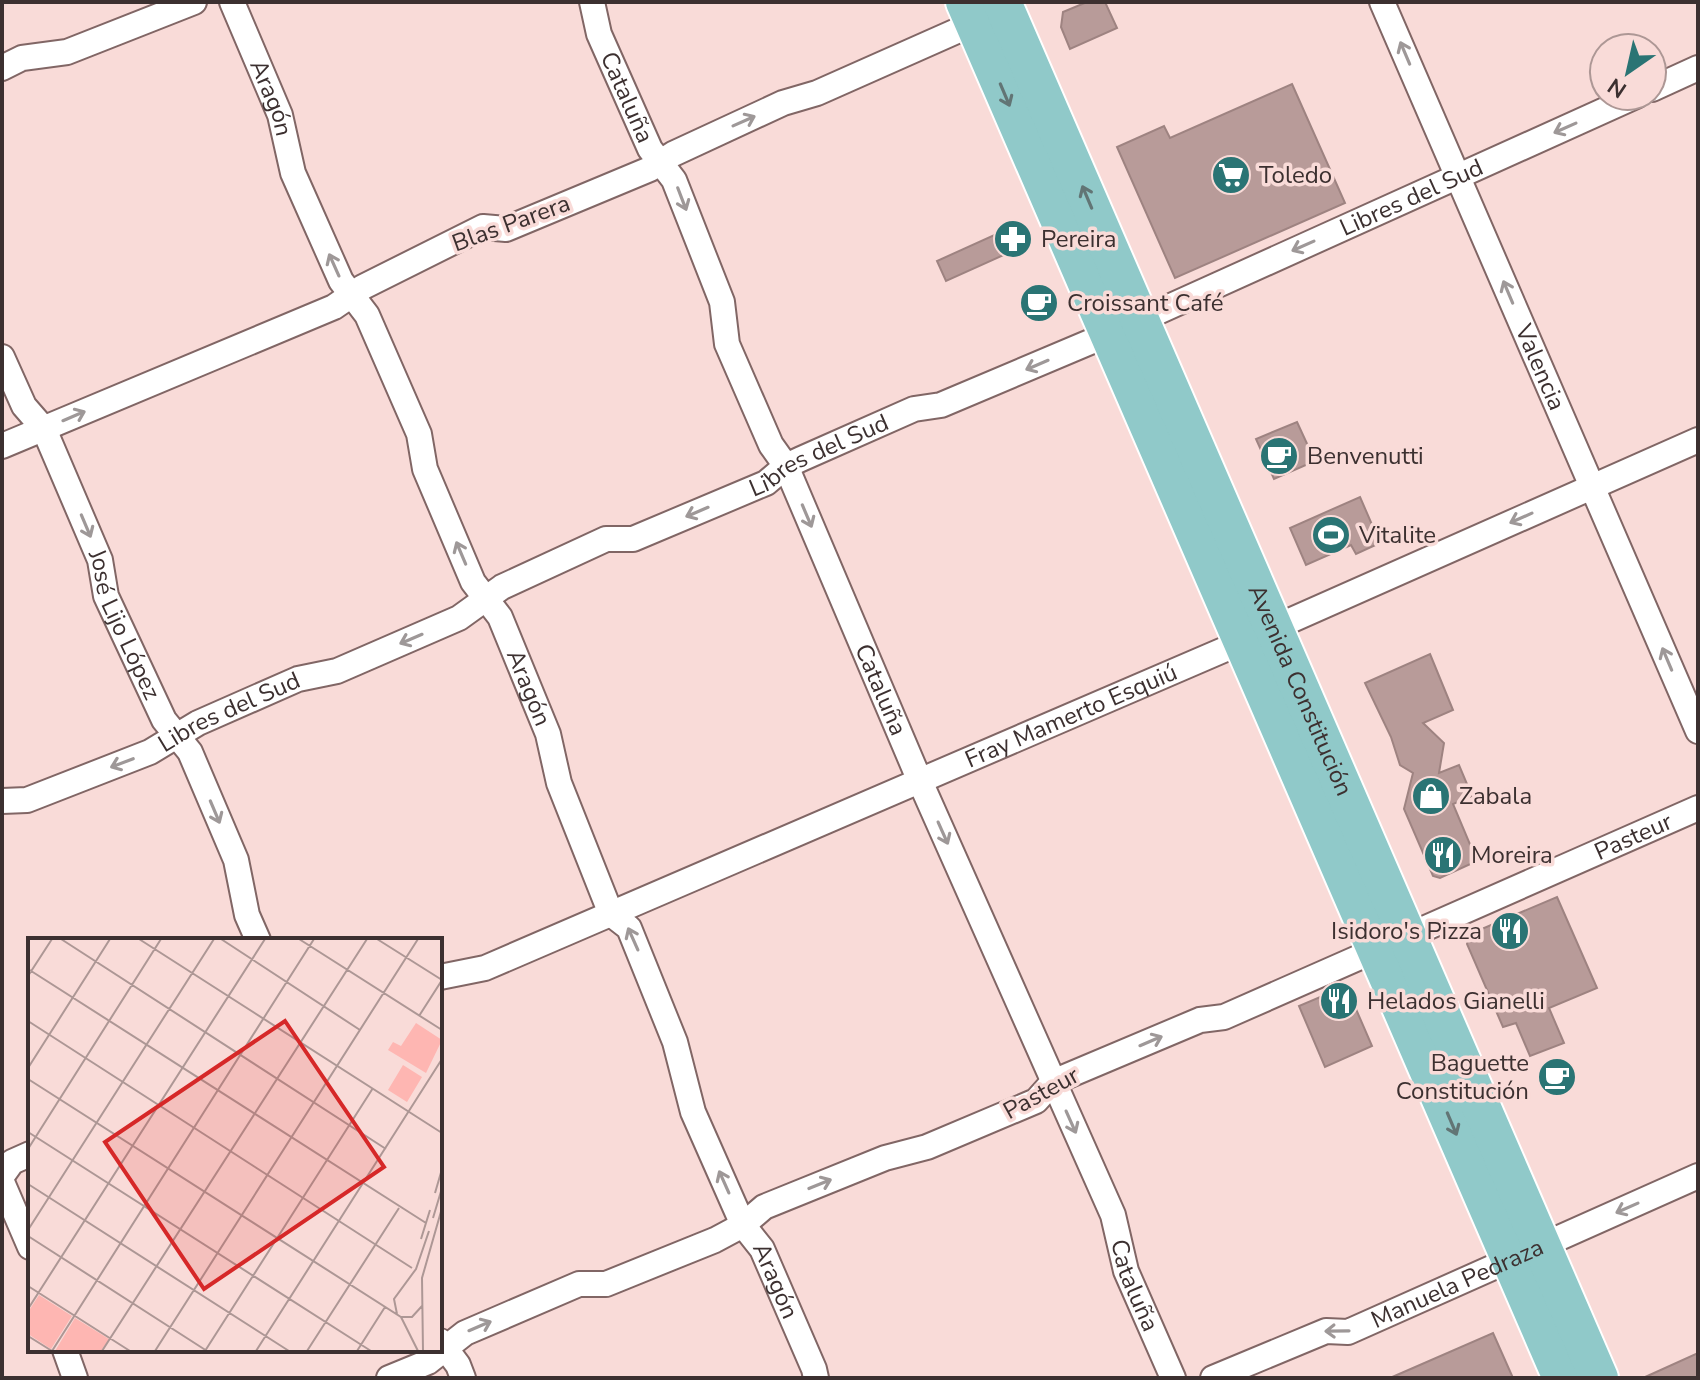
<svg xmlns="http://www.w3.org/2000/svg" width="1700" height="1380" font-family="'Nunito Sans',sans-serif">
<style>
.building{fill:#b89b99;stroke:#9e8381;stroke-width:2}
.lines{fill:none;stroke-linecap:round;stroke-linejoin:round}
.minor-casing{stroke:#816665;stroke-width:28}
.primary-casing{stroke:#fff;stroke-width:42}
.minor{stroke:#fff;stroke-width:24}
.primary{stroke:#90c9c9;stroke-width:38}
.oneway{stroke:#9e9898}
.oneway2{stroke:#627575}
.labels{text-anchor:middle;stroke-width:7;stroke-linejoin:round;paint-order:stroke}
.street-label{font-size:24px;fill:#3c3030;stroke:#f9dbd8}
.poi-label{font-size:24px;fill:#3c3030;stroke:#f9dbd8;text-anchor:start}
.inset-road{fill:none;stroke:#ad9795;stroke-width:2}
.view{fill:#d62828;fill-opacity:0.15;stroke:#d62828;stroke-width:4}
.inset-edge{fill:none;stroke:#3c3030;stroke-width:4}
</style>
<rect width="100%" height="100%" fill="#f9dbd8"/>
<path class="building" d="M1087,2h18l12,26 -47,21 -9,-22 2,-15z
M1292,84l53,119 -170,75 -58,-131 47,-21 6,12z
M1019,224l9,20 -82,37 -9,-20z
M1297,422l18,39 -41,18 -18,-40z
M1360,497l20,46 -24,11 -5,-9 -45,20 -16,-37z
M1430,654l23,56 -30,13 21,20 -5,30 20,-8 13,31 -19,8 24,57 -37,17 -7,-2 -29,-67 9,-36 -13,-8 -9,-28 -26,-54z
M1557,897l40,91 -48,20 15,35 -34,13 -14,-33 -13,4 -36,-83 3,-10z
M1346,986l26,60 -47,21 -26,-61z
M1493,1333l20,45h-123z
M1698,1353v25h-55z"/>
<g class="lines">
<g class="minor-casing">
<g id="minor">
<path id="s1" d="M232,2l48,113 13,58 48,108 26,34 52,119 6,35 48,113 27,35 48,117 11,49 52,131 18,14 46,114 18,70 50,113 19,24 52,120 2,9"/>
<path id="s2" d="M592,2l7,32 51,115 24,31 48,122 5,42 44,101 15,21 133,313 194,436 13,56 47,107"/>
<path id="s3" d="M1382,2l316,729"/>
<path d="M2,68l20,-10 45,-6 127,-50"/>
<path d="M1652,89l46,-21"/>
<path id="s4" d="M2,357l22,49 20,23 56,131 6,36 58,124 26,32 46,108 11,55 11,25"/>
<path d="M2,446l332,-139 29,-20 120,-60 23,2 144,-60 23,-15 110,-51 34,-10 169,-75"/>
<path id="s5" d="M2,801l25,-1 123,-48 48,-29 100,-44 39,-8 122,-53 43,-31 104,-48h27l133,-56 20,-17 15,-7 113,-50 27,-4 168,-71 527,-238"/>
<path id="s6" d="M440,977l45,-9 757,-326 456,-202"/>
<path d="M2,1176l10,-14 18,-8"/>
<path d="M2,1182l28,65"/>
<path d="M440,1341l18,24 5,13"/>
<path d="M65,1350l10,28"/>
<path id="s7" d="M389,1378l39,-16 37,-29 114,-49h27l109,-44 28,-15 21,-18 121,-49 42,-11 109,-46 17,-19 147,-62 24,-3 474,-209"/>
<path id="s8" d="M1213,1378l113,-47 22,1 350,-156"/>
</g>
</g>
<g class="primary-casing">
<g id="primary">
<path d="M965,2l597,1376"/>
<path id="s9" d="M1002,2l597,1376"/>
</g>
</g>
<use href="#minor" class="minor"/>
<use href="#primary" class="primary"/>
</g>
<defs><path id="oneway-shaft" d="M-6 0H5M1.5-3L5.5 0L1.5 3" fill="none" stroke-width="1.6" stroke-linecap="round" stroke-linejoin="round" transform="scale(2)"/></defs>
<g class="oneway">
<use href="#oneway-shaft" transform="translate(1405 53) rotate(-113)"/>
<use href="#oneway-shaft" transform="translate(744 121) rotate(-24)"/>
<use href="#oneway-shaft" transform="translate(1565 128) rotate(156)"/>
<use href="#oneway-shaft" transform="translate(682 199) rotate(69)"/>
<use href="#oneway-shaft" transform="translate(1303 246) rotate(156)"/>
<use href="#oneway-shaft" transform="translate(334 265) rotate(-114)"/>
<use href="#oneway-shaft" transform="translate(1508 292) rotate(-113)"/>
<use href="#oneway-shaft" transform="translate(1037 365) rotate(157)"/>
<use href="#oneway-shaft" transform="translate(74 416) rotate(-23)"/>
<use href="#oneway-shaft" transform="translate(697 512) rotate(157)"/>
<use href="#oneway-shaft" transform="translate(807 516) rotate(67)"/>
<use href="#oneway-shaft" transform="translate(1521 518) rotate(156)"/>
<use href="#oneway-shaft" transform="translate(86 526) rotate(67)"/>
<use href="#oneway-shaft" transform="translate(461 553) rotate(-113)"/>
<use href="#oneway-shaft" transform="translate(411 639) rotate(157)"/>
<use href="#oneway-shaft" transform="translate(1667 659) rotate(-113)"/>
<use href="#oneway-shaft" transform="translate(122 763) rotate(159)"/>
<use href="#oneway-shaft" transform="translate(215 812) rotate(67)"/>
<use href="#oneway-shaft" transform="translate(943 833) rotate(66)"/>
<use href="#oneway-shaft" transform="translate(633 939) rotate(-114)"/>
<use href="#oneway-shaft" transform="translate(1151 1041) rotate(-23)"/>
<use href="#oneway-shaft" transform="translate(1071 1122) rotate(66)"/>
<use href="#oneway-shaft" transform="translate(724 1182) rotate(-114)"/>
<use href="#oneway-shaft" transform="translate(820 1184) rotate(-22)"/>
<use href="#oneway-shaft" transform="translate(1627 1208) rotate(156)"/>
<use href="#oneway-shaft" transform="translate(480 1326) rotate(-23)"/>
<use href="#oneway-shaft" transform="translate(1337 1331) rotate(179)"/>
</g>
<g class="oneway2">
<use href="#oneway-shaft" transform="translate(1005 95) rotate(67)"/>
<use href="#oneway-shaft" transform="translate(1087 197) rotate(-113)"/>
<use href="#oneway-shaft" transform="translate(1452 1124) rotate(67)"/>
</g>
<defs>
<g id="supermarket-disc" transform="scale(2)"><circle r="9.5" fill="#2a7474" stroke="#f9dbd8"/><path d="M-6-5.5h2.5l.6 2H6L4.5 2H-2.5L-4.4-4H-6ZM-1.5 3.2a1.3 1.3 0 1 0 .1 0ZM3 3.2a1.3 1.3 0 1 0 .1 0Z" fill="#fff"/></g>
<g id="pharmacy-disc" transform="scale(2)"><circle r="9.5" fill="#2a7474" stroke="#f9dbd8"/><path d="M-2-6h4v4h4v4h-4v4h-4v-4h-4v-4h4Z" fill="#fff"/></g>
<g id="cafe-disc" transform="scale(2)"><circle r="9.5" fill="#2a7474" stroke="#f9dbd8"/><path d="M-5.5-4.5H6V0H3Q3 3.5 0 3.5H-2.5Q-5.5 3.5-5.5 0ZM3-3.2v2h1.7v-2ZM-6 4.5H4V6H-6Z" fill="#fff"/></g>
<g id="stadium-disc" transform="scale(2)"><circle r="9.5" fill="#2a7474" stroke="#f9dbd8"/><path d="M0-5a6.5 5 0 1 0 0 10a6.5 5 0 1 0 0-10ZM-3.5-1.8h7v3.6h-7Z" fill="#fff"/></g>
<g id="shop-disc" transform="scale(2)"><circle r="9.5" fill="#2a7474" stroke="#f9dbd8"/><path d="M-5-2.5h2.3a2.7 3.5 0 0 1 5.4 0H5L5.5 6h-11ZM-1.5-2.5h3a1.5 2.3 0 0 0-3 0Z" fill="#fff"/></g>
<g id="restaurant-disc" transform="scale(2)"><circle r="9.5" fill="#2a7474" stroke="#f9dbd8"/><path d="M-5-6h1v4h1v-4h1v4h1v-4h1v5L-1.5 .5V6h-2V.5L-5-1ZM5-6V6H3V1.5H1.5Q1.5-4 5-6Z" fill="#fff"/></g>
</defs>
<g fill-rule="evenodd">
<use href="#supermarket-disc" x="1231" y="175"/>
<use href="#pharmacy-disc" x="1013" y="239"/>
<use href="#cafe-disc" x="1039" y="303"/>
<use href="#cafe-disc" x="1279" y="456"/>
<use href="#stadium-disc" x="1331" y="535"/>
<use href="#shop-disc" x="1431" y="796"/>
<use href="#restaurant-disc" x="1443" y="855"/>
<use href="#restaurant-disc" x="1510" y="931"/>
<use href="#restaurant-disc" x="1339" y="1001"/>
<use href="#cafe-disc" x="1557" y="1077"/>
</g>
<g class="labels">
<g class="street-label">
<text dy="8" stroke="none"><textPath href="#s2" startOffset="102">Cataluña</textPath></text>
<text dy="8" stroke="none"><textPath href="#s1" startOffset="104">Aragón</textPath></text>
<text dy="8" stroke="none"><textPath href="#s5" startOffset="1542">Libres del Sud</textPath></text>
<text transform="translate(511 223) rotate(-20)" y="8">Blas Parera</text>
<text dy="8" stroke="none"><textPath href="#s3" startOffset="398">Valencia</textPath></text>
<text dy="8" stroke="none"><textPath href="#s5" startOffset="894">Libres del Sud</textPath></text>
<text dy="8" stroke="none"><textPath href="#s4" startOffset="296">José Lijo López</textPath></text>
<text dy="8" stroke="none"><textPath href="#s1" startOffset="752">Aragón</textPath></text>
<text dy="8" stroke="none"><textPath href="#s2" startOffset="750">Cataluña</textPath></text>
<text dy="8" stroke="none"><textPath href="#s9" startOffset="750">Avenida Constitución</textPath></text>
<text dy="8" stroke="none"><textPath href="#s5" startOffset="246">Libres del Sud</textPath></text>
<text dy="8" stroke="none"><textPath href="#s6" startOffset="684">Fray Mamerto Esquiú</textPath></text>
<text dy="8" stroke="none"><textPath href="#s7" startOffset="1366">Pasteur</textPath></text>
<text transform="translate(1041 1093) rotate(-29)" y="8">Pasteur</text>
<text dy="8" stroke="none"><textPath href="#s1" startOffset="1400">Aragón</textPath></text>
<text dy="8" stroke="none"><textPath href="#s8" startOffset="264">Manuela Pedraza</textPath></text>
<text dy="8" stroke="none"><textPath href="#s2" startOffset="1398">Cataluña</textPath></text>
</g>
<g class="poi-label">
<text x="1259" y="183">Toledo</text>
<text x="1041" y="247">Pereira</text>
<text x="1067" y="311">Croissant Café</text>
<text x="1307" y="464">Benvenutti</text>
<text x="1359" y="543">Vitalite</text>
<text x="1459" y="804">Zabala</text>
<text x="1471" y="863">Moreira</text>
<text x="1482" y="939" text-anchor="end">Isidoro's Pizza</text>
<text x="1367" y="1009">Helados Gianelli</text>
<text x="1529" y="1071" text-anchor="end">Baguette<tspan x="1529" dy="28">Constitución</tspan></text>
</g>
</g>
<g transform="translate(28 938)">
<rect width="414" height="414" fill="#f9dbd8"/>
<path d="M388,85l26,17 -16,33 -38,-23 5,-8 8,4zM375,127l19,12 -15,25 -19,-12zM11,357l33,21 -21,33 -23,-15v-22zM47,380l34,21 -8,12h-46z" fill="#feb6b2"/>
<path class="inset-road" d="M33,1l325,210M111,1l303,194M193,1l139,91M271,1l143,91M349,1l65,41 -23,36M0,31l398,254M0,38l24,-37M0,83l384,247M0,130l82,-129M0,141l373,238h11l10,-11M0,194l343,219M0,211l133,-210M0,246l261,167M407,255l7,-24M405,280l9,-30M0,292l186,-291M0,298l179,115M393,301l9,-29M0,348l102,65M0,371l237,-370M369,376l-3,-15 22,-30 13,-38M373,379l17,34M0,398l24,15M24,413l262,-412M74,413l265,-412M127,413l263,-412M177,413l168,-263M228,413l186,-292M279,413l92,-143M329,413l28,-44M395,413l-1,-73 20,-70"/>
<path class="view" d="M257,83l99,146 -180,122 -99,-147z"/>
<rect width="414" height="414" class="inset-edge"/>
</g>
<rect width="1700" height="1380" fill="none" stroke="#3c3030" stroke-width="8"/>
<g transform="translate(1628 72) rotate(214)"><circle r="38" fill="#f9dbd8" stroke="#ad9795" stroke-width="2"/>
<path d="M0-6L14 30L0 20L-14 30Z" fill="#2a7474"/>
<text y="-12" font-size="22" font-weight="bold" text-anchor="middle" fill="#3c3030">N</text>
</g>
</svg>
